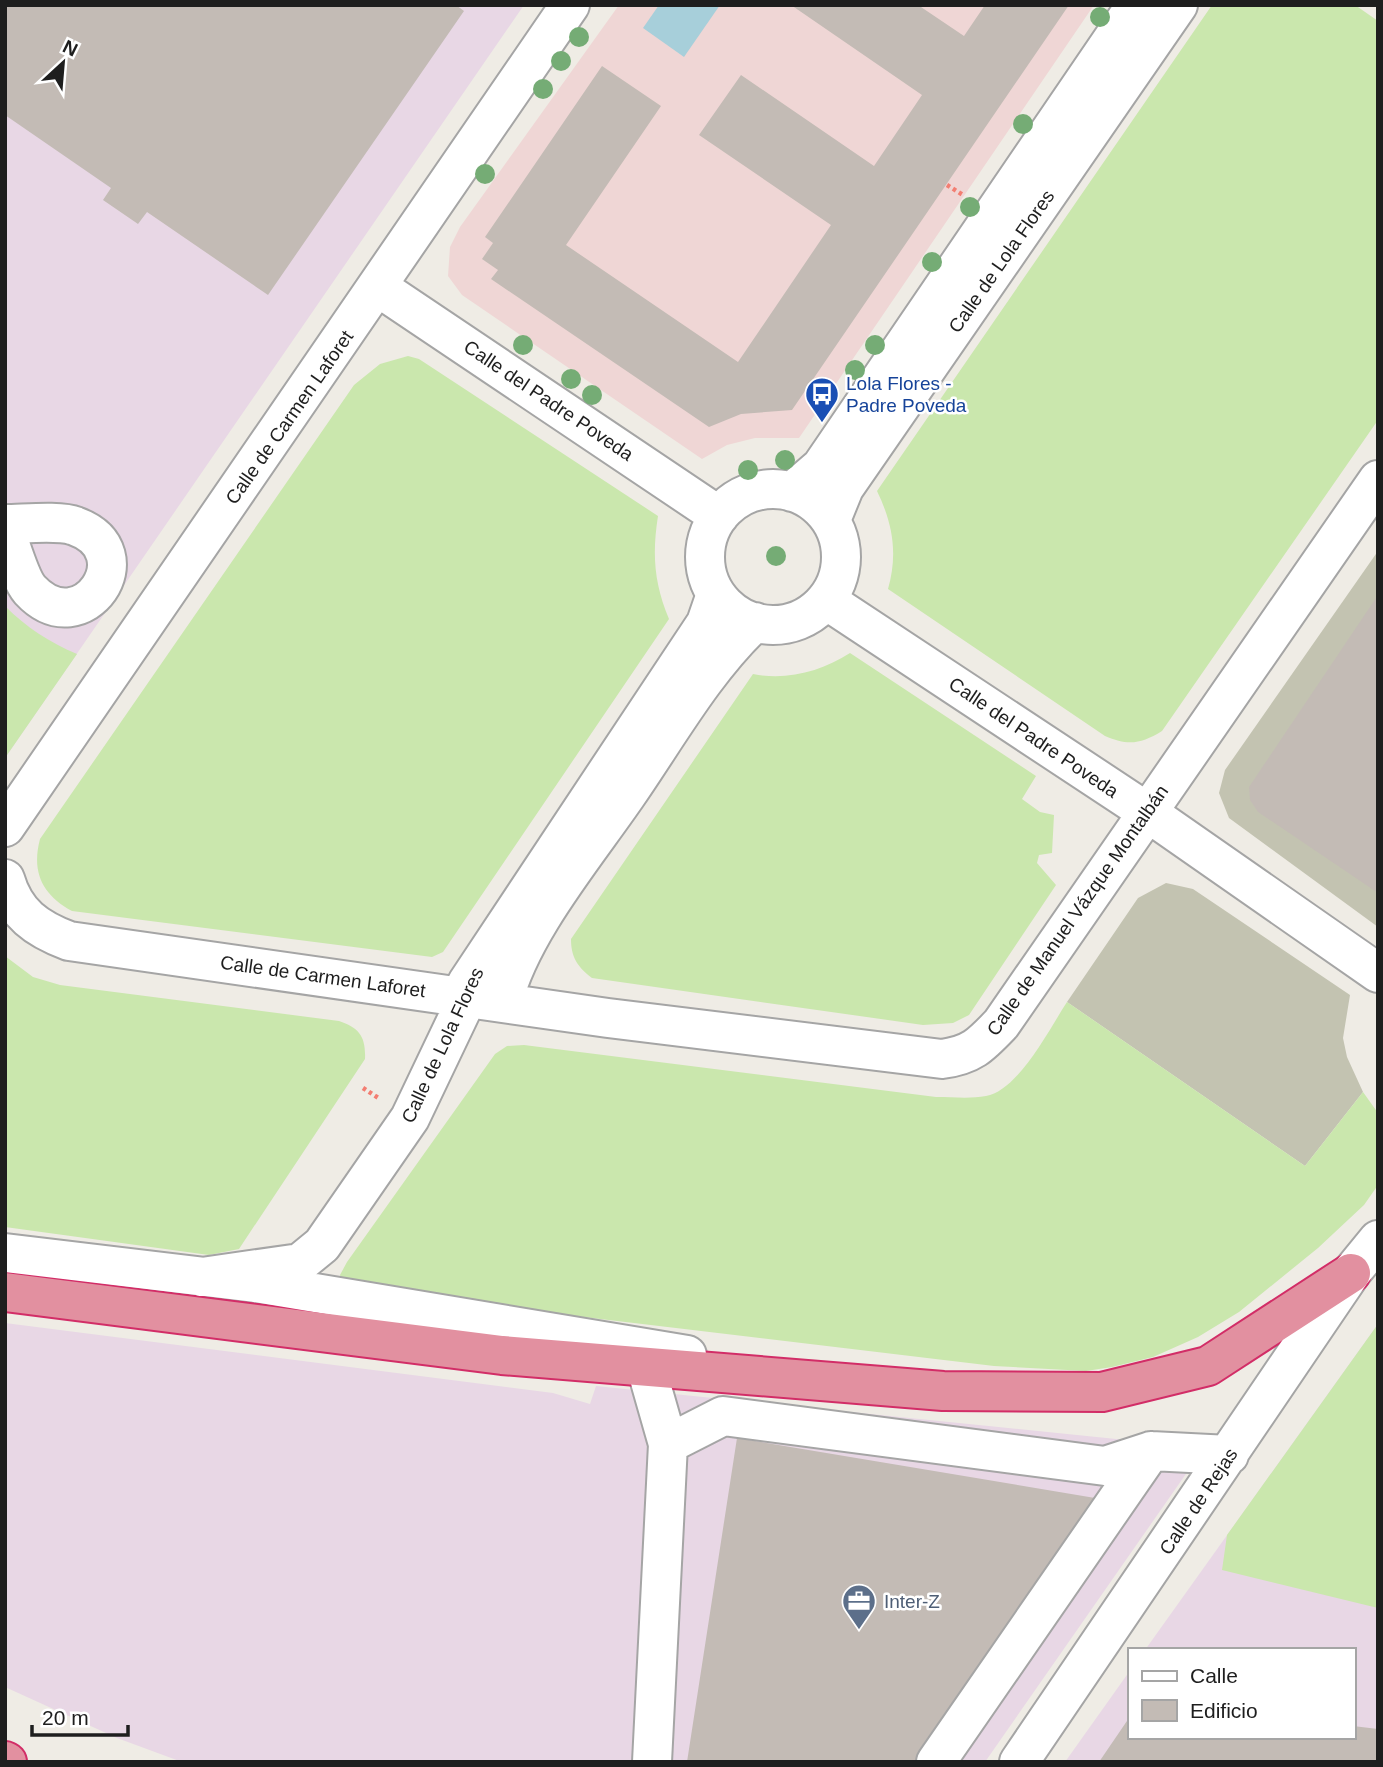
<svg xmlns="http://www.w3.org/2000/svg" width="1383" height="1767" font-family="Helvetica,sans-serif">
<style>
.commercial{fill:#efd6d5}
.industrial{fill:#e8d7e5}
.construction{fill:#c3c3b1}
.grass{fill:#cae7ad}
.water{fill:#a7cfda}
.building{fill:#c3bbb5}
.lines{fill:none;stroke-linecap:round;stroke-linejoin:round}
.minor-casing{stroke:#a5a5a5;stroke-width:42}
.highway-casing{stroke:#d22d67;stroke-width:42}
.path{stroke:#f37e72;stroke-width:4.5;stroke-dasharray:3.5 3.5;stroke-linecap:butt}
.minor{stroke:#fff;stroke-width:38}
.highway{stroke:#e290a0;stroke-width:38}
.tree{fill:#75ac75}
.labels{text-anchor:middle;stroke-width:5;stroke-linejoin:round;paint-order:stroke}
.street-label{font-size:19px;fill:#1e1e1e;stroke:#fff}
.transit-label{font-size:19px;fill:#164399;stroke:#fff;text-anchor:start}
.service-label{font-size:19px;fill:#4e5e75;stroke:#fff;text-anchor:start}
</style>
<rect width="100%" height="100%" fill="#efece5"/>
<path class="commercial" d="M619,5h475l-295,433h-44l-28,7 -25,14 -240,-164 -14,-19 2,-29 10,-20z"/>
<path class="industrial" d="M5,5h519l-519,753z
M5,1323l548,70 37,11 6,-18 608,62 -219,314h-803l-65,-24 -112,-51z
M1378,1324v438h-313l64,-90v65h224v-87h-208z"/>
<path class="construction" d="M1378,551v376l-149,-109 -10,-25 6,-23z
M1166,883l27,6 157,106 -7,43 4,19 16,35 -58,74 -238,-164 71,-104z"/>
<path class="grass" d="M1212,5h143l23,16v399l-216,311c-21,13 -34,15 -57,5l-217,-147c10,-35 5,-65 -11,-98z
M408,356l11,3 239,157c-6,38 -4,67 11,103l-226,333 -11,5 -360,-46c-29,-16 -41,-38 -32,-72l314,-454 26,-21z
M5,606c22,22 44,36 72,48l-72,104z
M850,653l186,123 -14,23 18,13 14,3 -2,38 -13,2 -2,8 19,22 -87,130 -16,8 -30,2 -331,-47c-14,-11 -21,-20 -21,-39l182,-265c34,7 69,-3 97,-21z
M5,956l28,21 27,8 279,36c20,7 27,15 26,38l-126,190 -30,6 -204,-28z
M1067,1002l238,164 58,-74 15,21v72l-14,20 -46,43 -79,64 -41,25 -45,20 -41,10 -26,4 -92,-5 -644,-77 -8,-6 -2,-8 7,-13 148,-208 12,-8 17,-1 412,52c17,0 34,2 50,-1 32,-5 64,-68 81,-94z
M1378,1324v284l-156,-38 5,-35z"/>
<path class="water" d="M659,5h61l-36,52 -41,-29z"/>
<path class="building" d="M5,5h451l8,6 -196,284 -121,-83 -9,12 -35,-24 8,-12 -106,-73z
M791,5h127l46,31 21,-31h84l-277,405 -51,4 -32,13 -218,-148 7,-9 -16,-11 11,-16 -8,-6 117,-171 59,40 -95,139 172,117 93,-137 -132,-90 42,-60 133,91 48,-71z
M1378,595v298l-120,-81 -8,-12 -1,-13z
M737,1438l364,61 -182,263h-232z
M1129,1718v19h224v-11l25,3v33h-279z"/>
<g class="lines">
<g class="minor-casing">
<path id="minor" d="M378,287l341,229
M705 557a68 68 0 1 1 136 0a68 68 0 1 1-136 0Z
M792,492l29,-25 315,-462
M831,520l13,-32 334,-483
M5,524c18,0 55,-4 70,2 72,26 7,120 -45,64 -10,-11 -19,-45 -25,-60
M826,600l321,212 231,161
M5,827l565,-822
M5,879c10,35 32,50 64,62l539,77 334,41c30,-4 39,-14 59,-35l377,-544
M503,1002c17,-70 84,-149 125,-209 40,-58 76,-123 127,-171
M5,1253l250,30 432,72
M202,1277l98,-14 22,-18 88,-127 52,-109 5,-26 239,-360 10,-29
M646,1367l22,77 -16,318
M668,1444l55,-28 382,50 46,-15
M936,1762l215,-311 78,4
M1019,1762l332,-489 27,-33"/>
</g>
<g class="highway-casing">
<path id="highway" d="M5,1292l497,63 441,36 159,1 106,-26 143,-93
M5,1761l2,1"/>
</g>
<path class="path" d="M947,185l16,10
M363,1088l17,11"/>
<use href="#minor" class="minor"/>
<use href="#highway" class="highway"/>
</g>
<g class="tree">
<circle cx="1100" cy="17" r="10"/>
<circle cx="579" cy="37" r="10"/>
<circle cx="561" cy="61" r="10"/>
<circle cx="543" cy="89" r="10"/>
<circle cx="1023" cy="124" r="10"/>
<circle cx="485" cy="174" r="10"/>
<circle cx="970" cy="207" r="10"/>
<circle cx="932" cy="262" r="10"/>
<circle cx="523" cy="345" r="10"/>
<circle cx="875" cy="345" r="10"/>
<circle cx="855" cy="370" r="10"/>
<circle cx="571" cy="379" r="10"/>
<circle cx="592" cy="395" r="10"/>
<circle cx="785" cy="460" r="10"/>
<circle cx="748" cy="470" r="10"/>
<circle cx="776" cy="556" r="10"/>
</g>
<defs>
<g id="bus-pin" transform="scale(1.75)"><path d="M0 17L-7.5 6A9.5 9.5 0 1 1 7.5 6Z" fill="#1a4fb4" stroke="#fff"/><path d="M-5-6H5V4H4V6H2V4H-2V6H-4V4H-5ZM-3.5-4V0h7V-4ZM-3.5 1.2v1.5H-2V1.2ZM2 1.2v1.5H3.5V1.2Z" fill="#fff"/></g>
<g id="office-pin" transform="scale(1.75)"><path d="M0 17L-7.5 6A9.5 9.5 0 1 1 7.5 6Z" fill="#5c6f8a" stroke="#fff"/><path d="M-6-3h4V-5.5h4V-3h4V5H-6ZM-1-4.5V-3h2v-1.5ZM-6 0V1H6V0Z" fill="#fff"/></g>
</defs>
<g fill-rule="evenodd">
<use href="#bus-pin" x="822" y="394"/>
<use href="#office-pin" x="859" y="1601"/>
</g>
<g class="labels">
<g class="street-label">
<text transform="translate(1001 261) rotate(-55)" y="7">Calle de Lola Flores</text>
<text transform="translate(549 400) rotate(34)" y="7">Calle del Padre Poveda</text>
<text transform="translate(289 417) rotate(-55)" y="7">Calle de Carmen Laforet</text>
<text transform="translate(1034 737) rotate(34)" y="7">Calle del Padre Poveda</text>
<text transform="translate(1077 910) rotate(-55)" y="7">Calle de Manuel Vázque Montalbán</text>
<text transform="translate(323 976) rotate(8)" y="7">Calle de Carmen Laforet</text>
<text transform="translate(442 1045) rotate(-65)" y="7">Calle de Lola Flores</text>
<text transform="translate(1198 1501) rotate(-56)" y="7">Calle de Rejas</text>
</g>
<g class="transit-label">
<text x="846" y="390">Lola Flores -<tspan x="846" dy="22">Padre Poveda</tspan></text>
</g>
<g class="service-label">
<text x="884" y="1608">Inter-Z</text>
</g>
</g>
<rect width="1383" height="1767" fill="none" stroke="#1e1e1e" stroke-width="14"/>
<rect x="1128" y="1648" width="228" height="91" fill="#ffffff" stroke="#a5a5a5" stroke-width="2"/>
<rect x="1142" y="1671" width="35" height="10" fill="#ffffff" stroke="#a5a5a5" stroke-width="2"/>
<text x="1190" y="1683" font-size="21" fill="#1e1e1e">Calle</text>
<rect x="1142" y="1700" width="35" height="21" fill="#c3bbb5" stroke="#a5a5a5" stroke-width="2"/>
<text x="1190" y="1718" font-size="21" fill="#1e1e1e">Edificio</text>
<g transform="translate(63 63) rotate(26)" stroke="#ffffff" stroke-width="5" paint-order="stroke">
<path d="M0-5L12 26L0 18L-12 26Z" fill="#1e1e1e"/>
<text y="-10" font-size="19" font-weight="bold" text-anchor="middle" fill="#1e1e1e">N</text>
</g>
<path d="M32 1725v10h96v-10" fill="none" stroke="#1e1e1e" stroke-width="3.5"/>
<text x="42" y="1725" font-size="21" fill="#1e1e1e" stroke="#ffffff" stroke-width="5" paint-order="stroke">20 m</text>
</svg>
